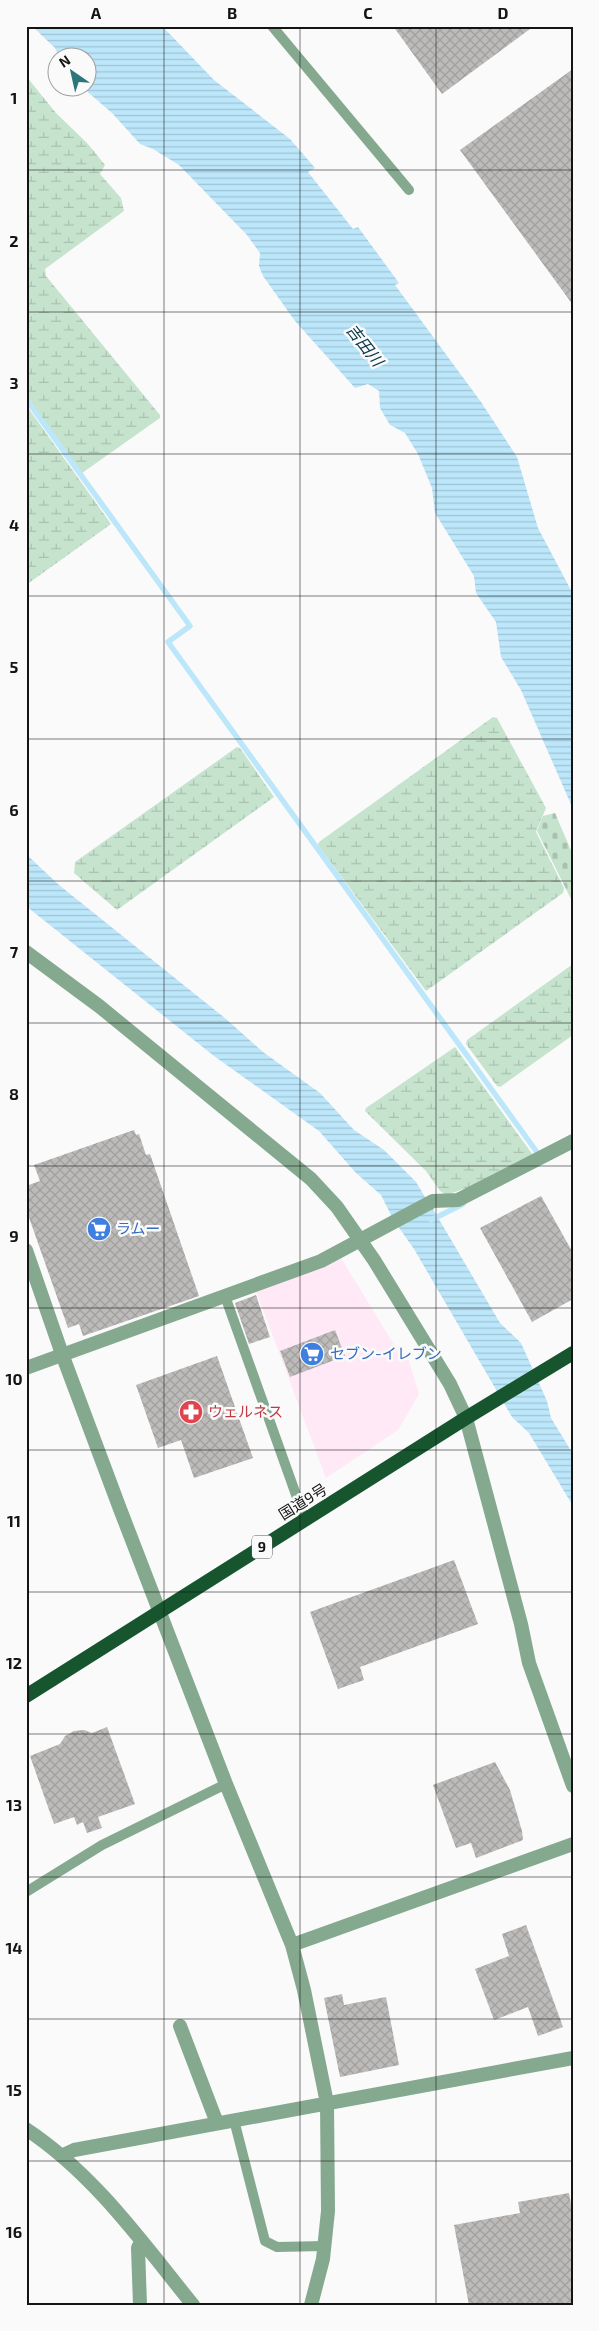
<svg xmlns="http://www.w3.org/2000/svg" width="599" height="2331" font-family="'Exo 2','Noto Sans JP',sans-serif">
<style>
.commercial{fill:#ffe9f6}
.wetland{fill:url(#wetland-marsh)}
.cemetery{fill:url(#cemetery-stones)}
.water{fill:url(#water-rules)}
.lines{fill:none;stroke-linecap:round;stroke-linejoin:round}
.stream{stroke:#bce6f9;stroke-width:5.5}
.building{fill:url(#building-cross-hatch)}
.service{stroke:#85a98e;stroke-width:10}
.minor{stroke:#85a98e;stroke-width:14}
.tertiary{stroke:#85a98e;stroke-width:14}
.trunk{stroke:#16552e;stroke-width:14}
.grid{fill:none;stroke:#141414;stroke-width:1;stroke-opacity:0.55}
.labels{text-anchor:middle;stroke-width:5;stroke-linejoin:round;paint-order:stroke}
.shield{fill:#fafafb;stroke:#595959;stroke-width:1}
.shield-label{font-size:14px;font-weight:bold;fill:#141414}
.shop-label{font-size:15px;fill:#366cbe;stroke:#fafafb;text-anchor:start}
.health-label{font-size:15px;fill:#be3a42;stroke:#fafafb;text-anchor:start}
.street-label{font-size:15px;fill:#141414;stroke:#fafafb}
.water-label{font-size:16px;font-style:italic;fill:#053546;stroke:#fafafb}
.neatline{fill:none;stroke:#141414;stroke-width:2}
.grid-label{font-size:16px;text-anchor:middle;font-weight:bold;fill:#141414}
</style>
<defs>
<pattern id="wetland-marsh" width="20" height="14" patternUnits="userSpaceOnUse" patternTransform="scale(1.25)"><rect width="20" height="14" fill="#c6e3ce"/><path d="M1 5h8M5 5V1M11 12h8M15 12V8" fill="none" stroke="#a9c2b0"/></pattern>
<pattern id="cemetery-stones" width="16" height="16" patternUnits="userSpaceOnUse" patternTransform="scale(1.25)"><rect width="16" height="16" fill="#c6e3ce"/><path d="M2 7V4a2 2 0 0 1 4 0v3zM10 15v-3a2 2 0 0 1 4 0v3z" fill="#a9c2b0"/></pattern>
<pattern id="water-rules" width="6" height="5" patternUnits="userSpaceOnUse" patternTransform="scale(1.25)"><rect width="6" height="5" fill="#bce6f9"/><path d="M0 2.5h6" fill="none" stroke="#a1c4d5"/></pattern>
<pattern id="building-cross-hatch" width="8" height="8" patternUnits="userSpaceOnUse" patternTransform="scale(1.25)"><rect width="8" height="8" fill="#bcbbba"/><path d="M0 0l8 8M0 8l8-8" fill="none" stroke="#a1a09f"/></pattern>
</defs>
<rect width="100%" height="100%" fill="#fafafb"/>
<path class="commercial" d="M341,1258l55,90 12,10 11,36 -21,36 -72,48 -70,-187z"/>
<path class="wetland" d="M26,76l30,37 32,31 17,21 -5,9 21,24 3,13 -79,58 1,7 114,139v3l-78,55 -56,-77z
M26,405l85,119 -85,61z
M493,717l4,1 49,90 -10,24 28,56 -1,5 -137,98 -108,-146 1,-3z
M237,747l3,1 34,49 -157,113 -43,-37 1,-11z
M573,964v71l-73,52 -3,-1 -31,-42 1,-4z
M455,1047l78,108 -58,30 -29,10 -6,-4 -14,-20 -61,-60 1,-3z"/>
<path class="cemetery" d="M555,813l18,42v48l-36,-72 6,-15z"/>
<path class="water" d="M32,26h130l52,54 76,59 25,29 -7,4 45,57 5,-2 41,56 -4,2 86,117 36,55 21,71 35,66v215l-52,-119 -20,-33 -5,-35 -20,-29 -2,-17 -39,-63 -3,-25 -14,-34 -13,-21 -15,-8 -10,-17 -1,-17 -11,-7 -13,4 -60,-67 -32,-45 -4,-10 1,-13 -13,-18 -68,-70 -26,-16 -13,-5 -28,-31 -29,-25h5v-30l-29,-1 -4,-9z
M26,854l33,31 167,134 37,33 57,41 34,37 30,20 32,32 12,20 -34,19 -13,-26 -25,-22 -37,-42 -105,-75 -188,-150z
M430,1204l70,119 21,20 26,58 4,17 22,36v52l-44,-73 -17,-16 -98,-168 -19,-27z"/>
<g class="lines">
<path class="stream" d="M26,399l164,227 -22,16 371,513
M431,1220l32,-16"/>
</g>
<path class="building" d="M393,26h141l-92,68z
M573,69v236l-113,-155z
M134,1130l2,5 3,-1 7,21 4,-1 49,142 -116,40 -4,-12 -11,4 -42,-119v-23l14,-5 -6,-16z
M541,1196l32,57v46l-41,23 -52,-94z
M256,1295l14,42 -21,7 -14,-41z
M335,1330l10,26 -55,21 -10,-26z
M217,1356l36,102 -59,20 -13,-38 -23,8 -22,-63z
M454,1560l24,64 -118,43 4,13 -26,9 -28,-77z
M107,1727l28,77 -37,13 4,11 -15,5 -4,-11 -6,3 -3,-8 -20,7 -24,-68 30,-12 5,-8 9,-5 10,-1 8,3z
M495,1762l15,28 12,41 1,9 -47,18 -5,-15 -15,5 -23,-63z
M526,1925l37,102 -25,9 -10,-29 -34,13 -19,-51 34,-13 -7,-22z
M342,1994l2,11 42,-8 13,68 -59,12 -16,-79z
M569,2193l2,11 2,-1v102h-104l-15,-80 66,-12 -2,-11z"/>
<g class="lines">
<path class="service" d="M272,26l137,164
M225,1296l80,224
M26,1892l76,-47 124,-61
M234,2120l31,121 12,6 47,-1"/>
<path class="minor" d="M26,1250l36,104 58,155 106,275 66,161 12,45 23,113 1,108 -5,48 -12,46
M26,1368l295,-107 112,-60 25,-1 115,-59
M292,1945l281,-101
M180,2026l37,97
M26,2129c68,45 116,113 167,176
M63,2155l11,-5 499,-92
M140,2305l-2,-57 3,-6"/>
<path class="tertiary" d="M26,952l73,54 212,173 26,28 37,53 76,124 16,34 55,206 8,39 44,123"/>
<path class="trunk" d="M26,1696l440,-278 107,-65"/>
</g>
<path class="grid" d="M164,26v2279M300,26v2279M436,26v2279M26,170h547M26,312h547M26,454h547M26,596h547M26,739h547M26,881h547M26,1023h547M26,1166h547M26,1308h547M26,1450h547M26,1592h547M26,1734h547M26,1877h547M26,2019h547M26,2161h547"/>
<defs>
<g id="supermarket-disc" transform="scale(1.25)"><circle r="9.5" fill="#3f7fe0" stroke="#fafafb"/><path d="M-6-5.5h2.5l.6 2H6L4.5 2H-2.5L-4.4-4H-6ZM-1.5 3.2a1.3 1.3 0 1 0 .1 0ZM3 3.2a1.3 1.3 0 1 0 .1 0Z" fill="#fff"/></g>
<g id="pharmacy-disc" transform="scale(1.25)"><circle r="9.5" fill="#e0444e" stroke="#fafafb"/><path d="M-2-6h4v4h4v4h-4v4h-4v-4h-4v-4h4Z" fill="#fff"/></g>
</defs>
<g fill-rule="evenodd">
<use href="#supermarket-disc" x="99" y="1229"/>
<use href="#supermarket-disc" x="312" y="1354"/>
<use href="#pharmacy-disc" x="191" y="1412"/>
</g>
<g class="labels">
<rect class="shield" x="252" y="1535.5" width="20" height="23" rx="4"/>
<g class="shield-label">
<text x="262" y="1552">9</text>
</g>
<g class="shop-label">
<text x="116" y="1234">ラムー</text>
<text x="330" y="1359">セブン-イレブン</text>
</g>
<g class="health-label">
<text x="208" y="1417">ウェルネス</text>
</g>
<g class="street-label">
<text transform="translate(303 1502) rotate(-32)" y="5">国道9号</text>
</g>
<g class="water-label">
<text transform="translate(365 345) rotate(52)" y="6">吉田川</text>
</g>
</g>
<rect width="599" height="2331" fill="none" stroke="#fafafb" stroke-width="55"/>
<g transform="translate(72 72) rotate(326)"><circle r="24" fill="#fafafb" stroke="#9e9e9f"/>
<path d="M0-4L9 19L0 12L-9 19Z" fill="#2c767a"/>
<text y="-8" font-size="14" font-weight="bold" text-anchor="middle" fill="#141414">N</text>
</g>
<rect x="28" y="28" width="544" height="2276" class="neatline"/>
<g class="grid-label">
<text x="96" y="19">A</text>
<text x="232" y="19">B</text>
<text x="368" y="19">C</text>
<text x="503" y="19">D</text>
<text x="14" y="104">1</text>
<text x="14" y="247">2</text>
<text x="14" y="389">3</text>
<text x="14" y="531">4</text>
<text x="14" y="673">5</text>
<text x="14" y="816">6</text>
<text x="14" y="958">7</text>
<text x="14" y="1100">8</text>
<text x="14" y="1242">9</text>
<text x="14" y="1385">10</text>
<text x="14" y="1527">11</text>
<text x="14" y="1669">12</text>
<text x="14" y="1811">13</text>
<text x="14" y="1954">14</text>
<text x="14" y="2096">15</text>
<text x="14" y="2238">16</text>
</g>
</svg>
